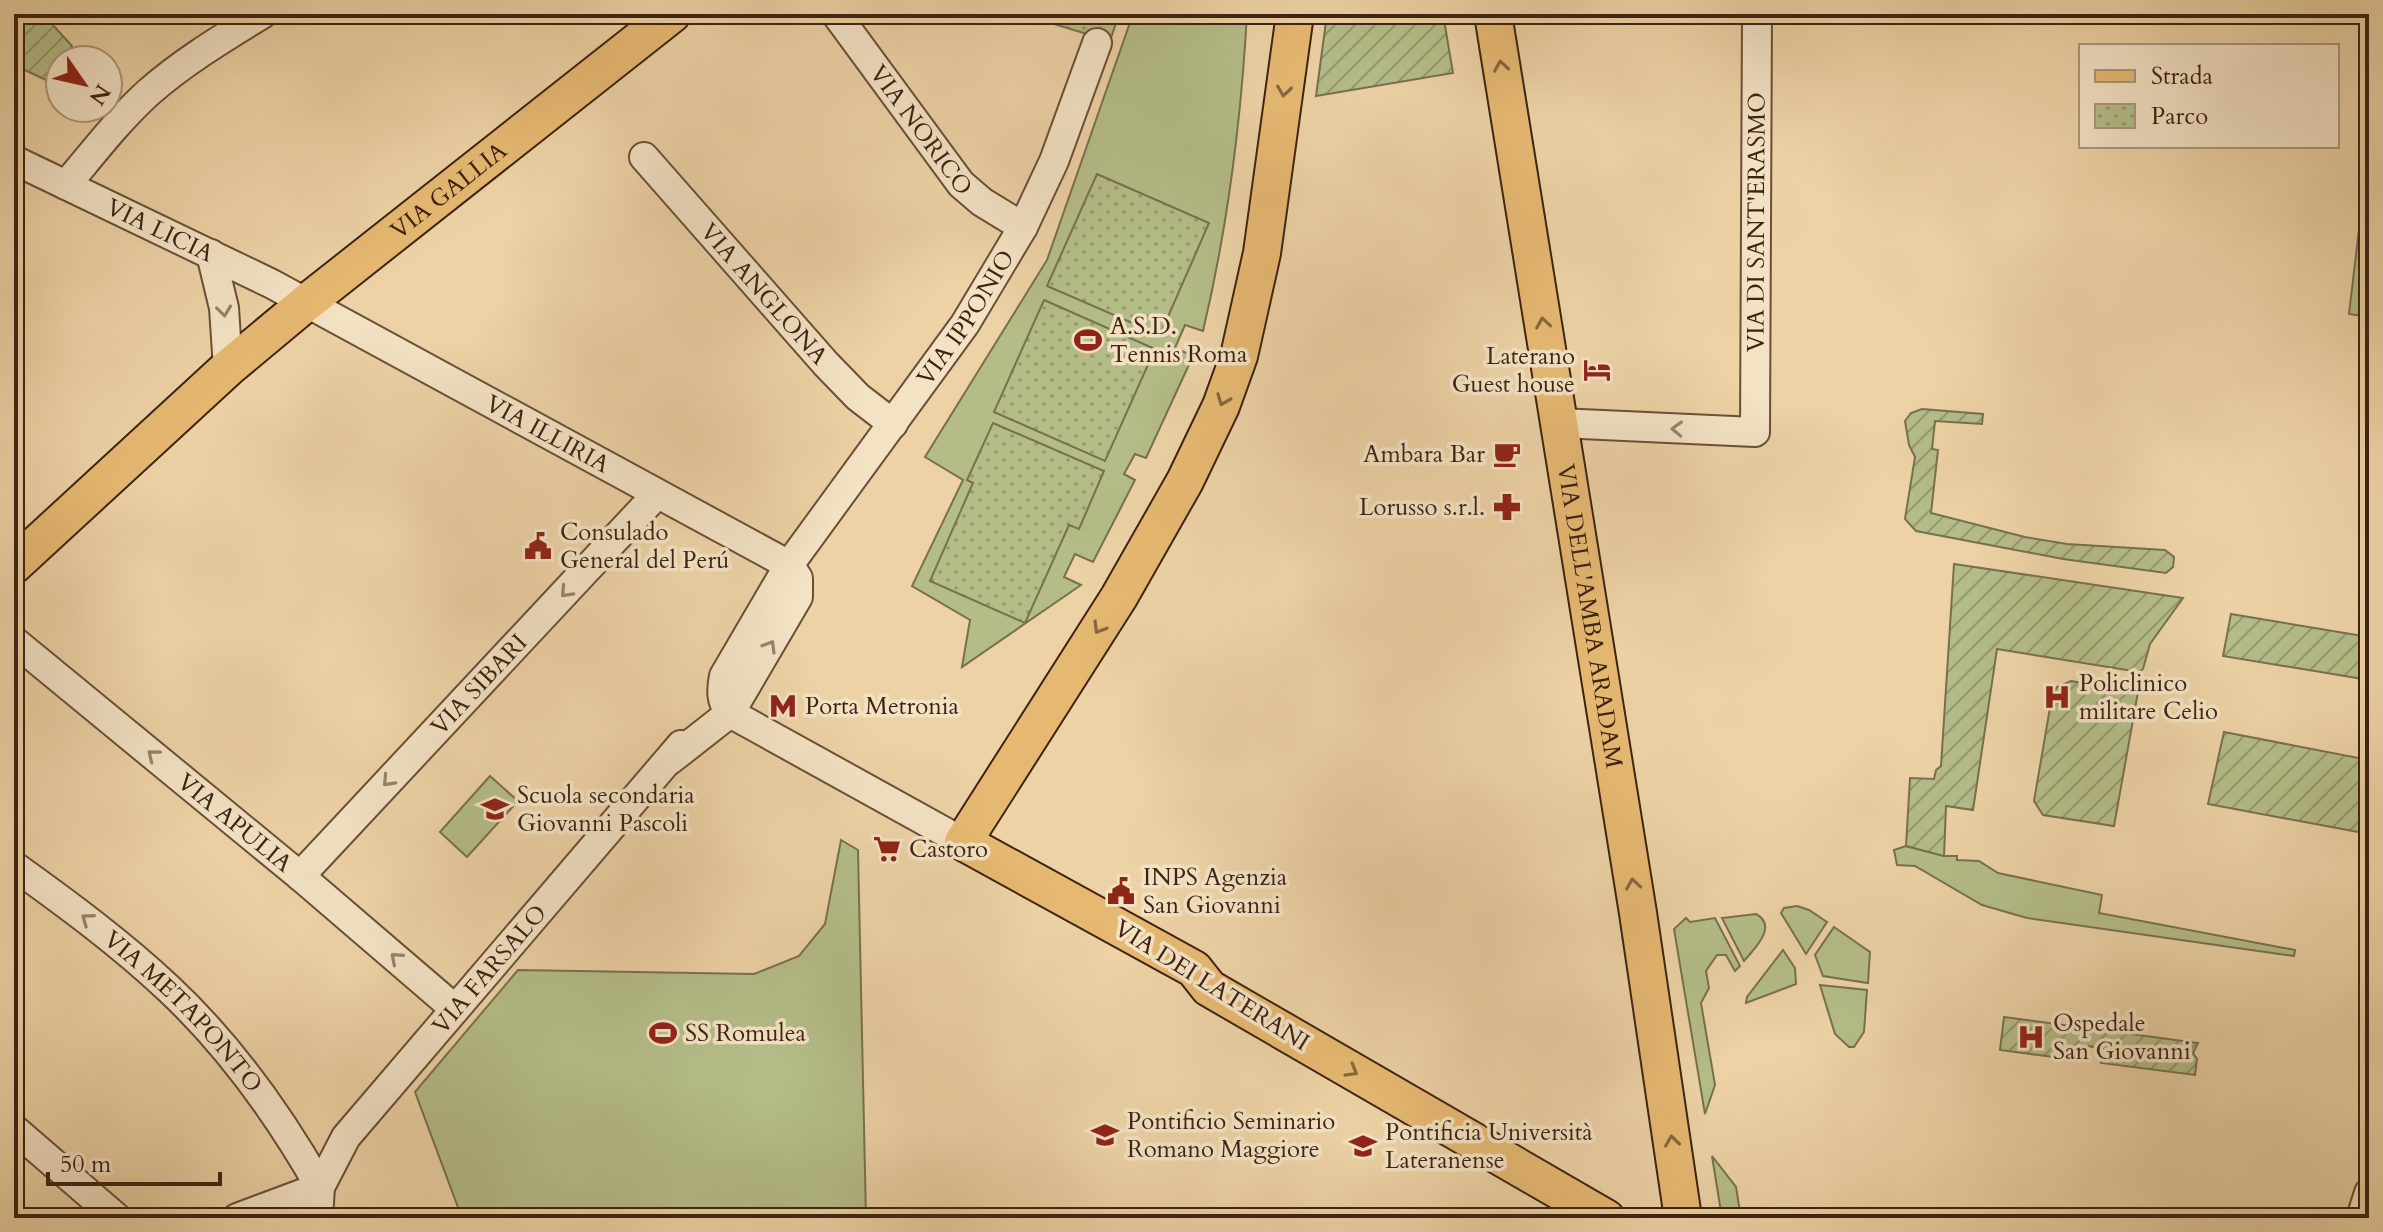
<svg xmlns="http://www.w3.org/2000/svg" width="2383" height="1232" font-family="Cardo,serif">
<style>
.grass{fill:#b4bd88;stroke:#79704e;stroke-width:2}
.park{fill:url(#park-dots);stroke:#79704e;stroke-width:2}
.garden{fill:url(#garden-furrows);stroke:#79704e;stroke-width:2}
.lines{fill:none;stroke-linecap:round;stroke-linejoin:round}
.minor-casing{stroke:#6a4f38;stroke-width:32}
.major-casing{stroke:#3e2313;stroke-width:40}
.minor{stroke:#f3e2c4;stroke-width:28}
.major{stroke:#e6b972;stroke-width:36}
.oneway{stroke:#8a663e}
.oneway2{stroke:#98826c}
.labels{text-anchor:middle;stroke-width:7;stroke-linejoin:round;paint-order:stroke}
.street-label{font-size:24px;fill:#3e2313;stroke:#f3e2c4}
.poi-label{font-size:24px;fill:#3e2313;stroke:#f3e2c4;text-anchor:start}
</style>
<defs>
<pattern id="park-dots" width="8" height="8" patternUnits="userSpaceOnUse" patternTransform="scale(2)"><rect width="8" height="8" fill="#b4bd88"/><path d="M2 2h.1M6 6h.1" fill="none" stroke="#94996e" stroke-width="1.8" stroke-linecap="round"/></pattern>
<pattern id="garden-furrows" width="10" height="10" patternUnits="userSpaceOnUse" patternTransform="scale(2)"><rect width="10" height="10" fill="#b4bd88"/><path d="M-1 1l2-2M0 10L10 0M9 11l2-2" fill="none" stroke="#94996e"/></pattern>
</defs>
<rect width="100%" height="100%" fill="#ecd2a5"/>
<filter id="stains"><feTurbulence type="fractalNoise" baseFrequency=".0025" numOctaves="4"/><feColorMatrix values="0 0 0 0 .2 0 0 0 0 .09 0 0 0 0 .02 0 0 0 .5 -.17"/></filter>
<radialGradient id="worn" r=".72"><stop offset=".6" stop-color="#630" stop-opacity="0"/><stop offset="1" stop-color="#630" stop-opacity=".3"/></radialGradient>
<path class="grass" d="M1133,14h114c-6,107 -19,212 -44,317l-18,-6 -10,23 18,8 -47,102 -11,-4 -11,20 11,6 -42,82 -18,-8 -11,23 17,8 -119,82 8,-47 -58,-34 51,-106 -38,-23 122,-197z
M2364,187h5v130l-20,-3z
M490,776l28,25 -51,56 -27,-25z
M841,840l17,10 8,368h-404l-47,-126 103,-122 236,4 45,-18 26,-32z
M1906,846l38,10h13v4l22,1 19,12 104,22 -3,18 196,37 -1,6 -267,-38 -45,-13 -67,-39 -18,-1 -3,-15z
M1797,906l12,4 18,12 -21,32 -25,-41 3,-5z
M1756,914c22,12 -1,34 -12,47l-22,-43z
M1686,918l4,4 25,-4 25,48 -5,5 -9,-16h-9l-11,16 3,17 -8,15 14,82 -10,29 -31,-185z
M1834,927l36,25 -2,31 -45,-7 -8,-21z
M1783,950l12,18 1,16 -50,19 1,-6z
M1820,985l47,5 -3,42 -10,15h-5l-14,-13z
M1712,1156l24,31 5,31h-19z"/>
<path class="park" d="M1032,14h87l-9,27 -79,-24z
M1097,174l112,49 -49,112 -113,-49z
M1044,300l111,49 -50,112 -111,-49z
M993,423l111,48 -25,58 -10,-4 -44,98 -95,-42 43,-98 -6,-3z"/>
<path class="garden" d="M14,14h29l29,32 -26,34 -32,-15z
M1327,14h116l10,59 -137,23z
M1922,409l61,5 -1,10 -47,-3 -3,28 6,1 -7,63 94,24 42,7 98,6 9,7 -1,10 -7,6 -103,-14 -147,-28 -11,-12 10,-62 -6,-12 -4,-24 6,-8z
M1954,564l229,34 -33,46 -7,25 -4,3 -142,-23 -24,161 -27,-4 -2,50 -38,-10 4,-68 24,1 2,-9 5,-4z
M2231,614l138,23v43l-146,-24z
M2071,681l67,11 -24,134 -71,-11 -9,-14 18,-105 5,-9z
M2224,732l145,28v74l-161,-30z
M2004,1017l194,26 -5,10 4,6 -2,16 -94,-12 2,-14 -15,-3 -3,15 -85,-11z"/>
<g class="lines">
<g class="minor-casing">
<g id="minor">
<path id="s1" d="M836,14l125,170 21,18 41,25"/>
<path id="s2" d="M644,157l182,207 32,33 35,27"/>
<path id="s3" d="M14,160l258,124 517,281 9,13v19l-68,116 -60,47"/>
<path d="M66,185c27,-32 52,-65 83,-93 34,-30 74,-54 113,-78"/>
<path d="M211,254l13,54 4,60"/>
<path id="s4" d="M1559,423l196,9 2,-418"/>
<path id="s5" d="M14,641l286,235 155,133"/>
<path id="s6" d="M963,842l-233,-129c-9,-12 -9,-22 -6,-37l65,-111 176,-241 58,-97 31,-66 43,-118"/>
<path id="s7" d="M14,866c53,38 106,77 154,122 60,56 111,127 152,199"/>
<path id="s8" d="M300,876l357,-382"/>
<path d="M14,1129l103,89"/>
<path d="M237,1218l83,-31"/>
<path id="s9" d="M318,1218l2,-31 26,-50 335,-392"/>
<path d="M2361,1218l8,-25"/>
</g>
</g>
<g class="major-casing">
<g id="major">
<path d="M1295,14l-33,239 -23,103 -18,50 -36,75 -66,116 -156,245 231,127 15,19 397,230"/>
<path id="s10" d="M1493,14l145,899 45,305"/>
<path id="s11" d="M14,565l214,-197 78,-65 366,-289"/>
</g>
</g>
<use href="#minor" class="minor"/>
<use href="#major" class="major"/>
</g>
<defs><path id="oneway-chevron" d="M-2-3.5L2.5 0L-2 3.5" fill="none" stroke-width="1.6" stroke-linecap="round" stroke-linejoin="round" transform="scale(2)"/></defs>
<g class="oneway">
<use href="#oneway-chevron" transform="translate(1501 66) rotate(-99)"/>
<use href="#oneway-chevron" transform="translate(1284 91) rotate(98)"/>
<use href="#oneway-chevron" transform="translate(1543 323) rotate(-99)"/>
<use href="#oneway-chevron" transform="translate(1223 400) rotate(111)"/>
<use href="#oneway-chevron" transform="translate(1099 628) rotate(121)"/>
<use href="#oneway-chevron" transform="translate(1633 884) rotate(-99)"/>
<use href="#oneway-chevron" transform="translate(1352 1071) rotate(30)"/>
<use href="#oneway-chevron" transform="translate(1672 1141) rotate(-98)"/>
</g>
<g class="oneway2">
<use href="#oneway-chevron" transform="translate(224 311) rotate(83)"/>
<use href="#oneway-chevron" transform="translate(1677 429) rotate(-178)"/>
<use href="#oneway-chevron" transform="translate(566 592) rotate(133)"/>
<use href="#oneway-chevron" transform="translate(770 646) rotate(-59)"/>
<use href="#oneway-chevron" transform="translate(153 755) rotate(-141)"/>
<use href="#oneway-chevron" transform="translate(388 781) rotate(133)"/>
<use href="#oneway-chevron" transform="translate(87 919) rotate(-144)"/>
<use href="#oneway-chevron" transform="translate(396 958) rotate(-139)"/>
</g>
<defs>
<g id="stadium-bare" transform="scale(2.16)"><path d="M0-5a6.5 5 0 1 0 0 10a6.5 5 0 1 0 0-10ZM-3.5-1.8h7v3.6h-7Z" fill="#8f2418" stroke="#f3e2c4" stroke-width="2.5" paint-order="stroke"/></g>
<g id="hotel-bare" transform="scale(2.16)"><path d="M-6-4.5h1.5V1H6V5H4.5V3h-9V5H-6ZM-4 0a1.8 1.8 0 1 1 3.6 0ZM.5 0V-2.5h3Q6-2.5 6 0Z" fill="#8f2418" stroke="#f3e2c4" stroke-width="2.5" paint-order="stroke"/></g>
<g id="cafe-bare" transform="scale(2.16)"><path d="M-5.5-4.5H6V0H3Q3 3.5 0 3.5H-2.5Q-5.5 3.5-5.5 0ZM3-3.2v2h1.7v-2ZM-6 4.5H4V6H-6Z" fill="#8f2418" stroke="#f3e2c4" stroke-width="2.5" paint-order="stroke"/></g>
<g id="pharmacy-bare" transform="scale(2.16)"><path d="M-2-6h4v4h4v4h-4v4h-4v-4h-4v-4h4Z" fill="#8f2418" stroke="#f3e2c4" stroke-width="2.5" paint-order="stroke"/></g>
<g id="civic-bare" transform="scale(2.16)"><path d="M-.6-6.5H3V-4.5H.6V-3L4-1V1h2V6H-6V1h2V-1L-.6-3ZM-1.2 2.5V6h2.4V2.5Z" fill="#8f2418" stroke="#f3e2c4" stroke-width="2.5" paint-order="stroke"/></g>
<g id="hospital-bare" transform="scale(2.16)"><path d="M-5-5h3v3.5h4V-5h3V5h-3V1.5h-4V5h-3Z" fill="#8f2418" stroke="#f3e2c4" stroke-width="2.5" paint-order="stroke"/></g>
<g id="metro-bare" transform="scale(2.16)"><path d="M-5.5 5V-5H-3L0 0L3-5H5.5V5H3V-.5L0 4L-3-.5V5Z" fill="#8f2418" stroke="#f3e2c4" stroke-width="2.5" paint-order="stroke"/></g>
<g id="school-bare" transform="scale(2.16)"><path d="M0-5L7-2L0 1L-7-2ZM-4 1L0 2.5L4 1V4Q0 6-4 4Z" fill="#8f2418" stroke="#f3e2c4" stroke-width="2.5" paint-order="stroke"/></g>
<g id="supermarket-bare" transform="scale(2.16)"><path d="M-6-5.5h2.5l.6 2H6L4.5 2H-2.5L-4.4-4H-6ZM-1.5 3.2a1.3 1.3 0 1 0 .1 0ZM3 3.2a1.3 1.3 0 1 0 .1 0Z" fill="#8f2418" stroke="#f3e2c4" stroke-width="2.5" paint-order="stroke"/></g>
<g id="university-bare" transform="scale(2.16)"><path d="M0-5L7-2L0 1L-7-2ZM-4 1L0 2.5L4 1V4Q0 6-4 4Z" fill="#8f2418" stroke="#f3e2c4" stroke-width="2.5" paint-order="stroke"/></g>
</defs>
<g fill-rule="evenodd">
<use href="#stadium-bare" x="1088" y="340"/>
<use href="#hotel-bare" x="1597" y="370"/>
<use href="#cafe-bare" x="1507" y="454"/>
<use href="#pharmacy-bare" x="1507" y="507"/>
<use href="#civic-bare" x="538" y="546"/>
<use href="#hospital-bare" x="2057" y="697"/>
<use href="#metro-bare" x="783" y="706"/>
<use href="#school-bare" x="495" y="809"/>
<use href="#supermarket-bare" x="887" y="849"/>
<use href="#civic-bare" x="1121" y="891"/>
<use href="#stadium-bare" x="663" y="1033"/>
<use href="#hospital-bare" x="2031" y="1037"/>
<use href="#university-bare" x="1105" y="1135"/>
<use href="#university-bare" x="1363" y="1146"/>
</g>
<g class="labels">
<g class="street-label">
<text dy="8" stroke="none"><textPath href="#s1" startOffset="144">VIA NORICO</textPath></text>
<text dy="8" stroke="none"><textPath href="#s11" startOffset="574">VIA GALLIA</textPath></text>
<text dy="8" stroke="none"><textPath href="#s4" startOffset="406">VIA DI SANT'ERASMO</textPath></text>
<text dy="8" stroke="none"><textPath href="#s3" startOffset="162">VIA LICIA</textPath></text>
<text dy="8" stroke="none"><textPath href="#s2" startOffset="182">VIA ANGLONA</textPath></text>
<text dy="8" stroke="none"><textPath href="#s6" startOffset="738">VIA IPPONIO</textPath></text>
<text dy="8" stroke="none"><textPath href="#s3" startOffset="600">VIA ILLIRIA</textPath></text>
<text dy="8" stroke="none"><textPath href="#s10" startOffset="610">VIA DELL'AMBA ARADAM</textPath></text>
<text dy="8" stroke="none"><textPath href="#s8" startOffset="262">VIA SIBARI</textPath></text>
<text dy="8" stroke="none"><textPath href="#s5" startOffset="286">VIA APULIA</textPath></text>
<text dy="8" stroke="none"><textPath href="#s9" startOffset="308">VIA FARSALO</textPath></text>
<text transform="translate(1212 985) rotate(32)" y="8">VIA DEI LATERANI</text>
<text dy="8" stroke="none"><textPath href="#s7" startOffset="224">VIA METAPONTO</textPath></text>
</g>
<g class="poi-label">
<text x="1110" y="334">A.S.D.<tspan x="1110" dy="28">Tennis Roma</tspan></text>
<text x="1575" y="364" text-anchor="end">Laterano<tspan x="1575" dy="28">Guest house</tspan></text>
<text x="1485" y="462" text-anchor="end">Ambara Bar</text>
<text x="1485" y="515" text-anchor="end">Lorusso s.r.l.</text>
<text x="560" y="540">Consulado<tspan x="560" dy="28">General del Perú</tspan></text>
<text x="2079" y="691">Policlinico<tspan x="2079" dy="28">militare Celio</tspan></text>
<text x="805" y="714">Porta Metronia</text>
<text x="517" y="803">Scuola secondaria<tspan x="517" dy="28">Giovanni Pascoli</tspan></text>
<text x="909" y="857">Castoro</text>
<text x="1143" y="885">INPS Agenzia<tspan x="1143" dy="28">San Giovanni</tspan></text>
<text x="2053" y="1031">Ospedale<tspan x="2053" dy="28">San Giovanni</tspan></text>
<text x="685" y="1041">SS Romulea</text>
<text x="1127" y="1129">Pontificio Seminario<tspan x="1127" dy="28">Romano Maggiore</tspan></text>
<text x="1385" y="1140">Pontificia Università<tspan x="1385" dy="28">Lateranense</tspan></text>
</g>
</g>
<rect width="2383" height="1232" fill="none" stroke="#ecd2a5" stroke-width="48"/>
<rect x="16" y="16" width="2351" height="1200" fill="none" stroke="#3e2313" stroke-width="4"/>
<rect x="24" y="24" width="2335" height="1184" fill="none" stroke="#3e2313" stroke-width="2"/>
<rect x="2079" y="44" width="260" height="104" fill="#f3e2c4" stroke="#ab967d" stroke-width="2"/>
<rect x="2095" y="70" width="40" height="12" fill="#e6b972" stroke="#ab967d" stroke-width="2"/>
<text x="2151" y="84" font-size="24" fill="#3e2313">Strada</text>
<rect x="2095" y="104" width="40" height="24" fill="url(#park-dots)" stroke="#ab967d" stroke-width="2"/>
<text x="2151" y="124" font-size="24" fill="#3e2313">Parco</text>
<g transform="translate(84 84) rotate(124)"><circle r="38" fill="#f3e2c4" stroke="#ab967d" stroke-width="2"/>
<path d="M0-6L14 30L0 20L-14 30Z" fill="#8f2418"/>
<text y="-12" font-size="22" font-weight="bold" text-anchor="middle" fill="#3e2313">N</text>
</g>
<path d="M48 1172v12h172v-12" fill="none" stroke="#3e2313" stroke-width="4"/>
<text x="60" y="1172" font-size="24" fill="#3e2313" stroke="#f3e2c4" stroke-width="6" paint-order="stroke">50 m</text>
<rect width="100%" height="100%" filter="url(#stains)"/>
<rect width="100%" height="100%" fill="url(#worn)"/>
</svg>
